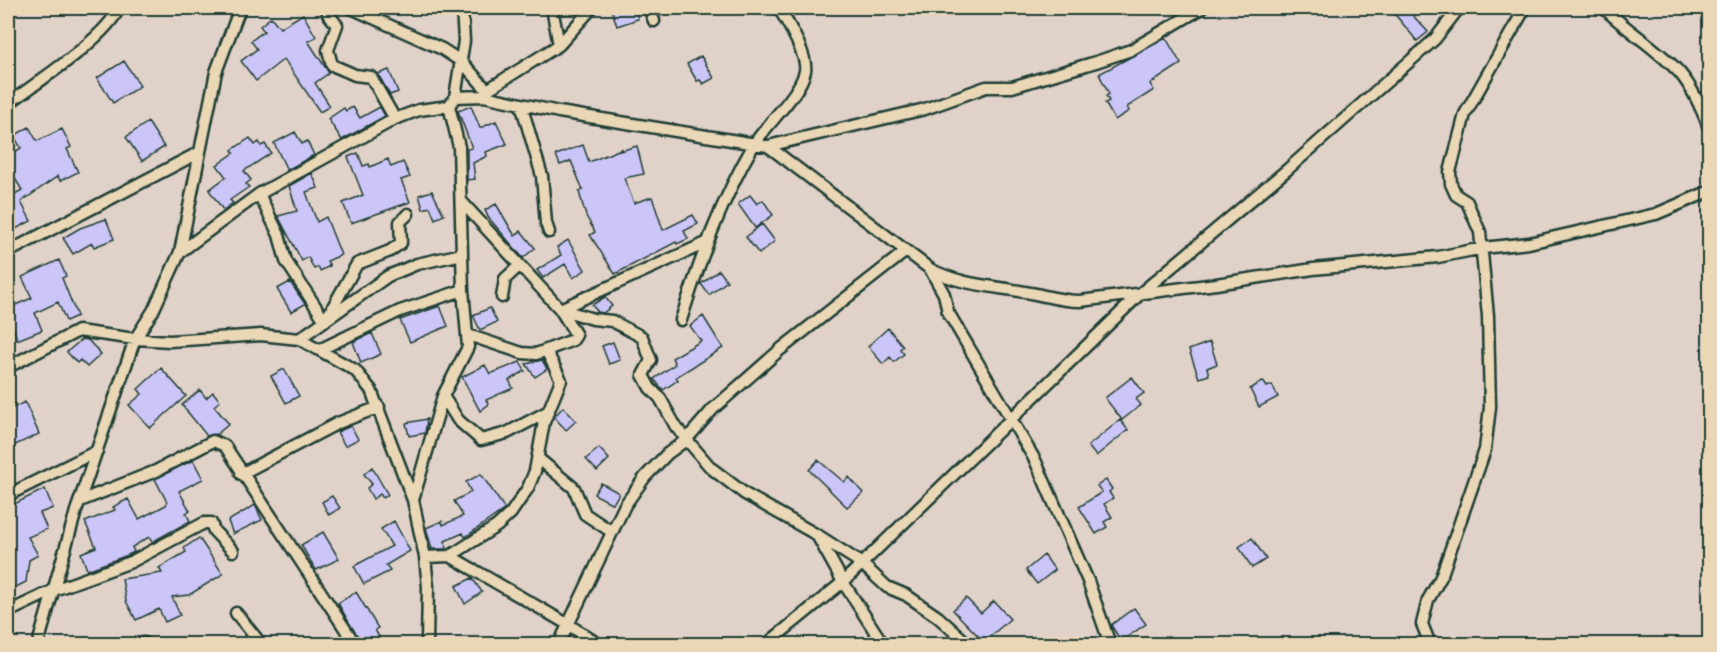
<svg xmlns="http://www.w3.org/2000/svg" width="1717" height="652" font-family="Sriracha,sans-serif">
<style>
.building{fill:#ccc5f7;stroke:#1f3d34;stroke-width:1.5}
.lines{fill:none;stroke-linecap:round;stroke-linejoin:round}
.street-casing{stroke:#1f3d34;stroke-width:15}
.street{stroke:#ead7b5;stroke-width:10}
</style>
<rect width="100%" height="100%" fill="#e1d2c9"/>
<filter id="ink" filterUnits="userSpaceOnUse"><feTurbulence type="fractalNoise" baseFrequency=".0167" numOctaves="2"/><feDisplacementMap in="SourceGraphic" scale="12" xChannelSelector="R" yChannelSelector="G"/><feConvolveMatrix kernelMatrix="1 2 1 2 8 2 1 2 1" color-interpolation-filters="sRGB"/></filter>
<g filter="url(#ink)">
<path class="building" d="M611,8h24l3,11 -21,7z
M1398,8h8l22,24 -11,9 -24,-29z
M303,14l13,23 -8,4 21,32 -14,10 15,23 -10,6 -36,-53 -28,22 -15,-20 16,-12 -6,-8 13,-10 -4,-5 11,-9 9,11z
M1166,38l15,26 -31,20 4,6 -27,17 2,4 -14,9 -10,-17 4,-2 -3,-5 3,-2 -10,-20z
M701,56l13,22 -11,6 -3,-4 -3,1 -10,-17z
M124,61l16,25 -27,17 -16,-25z
M389,70l9,22 -8,3 -12,-21z
M471,106l9,22 16,-7 11,23 -21,8 1,4 -14,7 2,16 -8,1v-31l5,-1 -14,-37z
M353,107l7,11 20,-11 5,9 -43,24 -14,-21 16,-11 2,3z
M148,122l16,25 -22,14 -16,-24z
M29,127l8,14 25,-12 9,18 -4,2 11,23 -18,9 -2,-5 -37,26 10,19 -23,12v-35l14,-8 -14,-23v-11l13,-8 -7,-12z
M295,132l7,12 5,-3 7,14 -27,15 -13,-27z
M250,138l5,7 4,-3 2,4 4,-2 6,9 -27,18 7,9 -5,4 3,3 -19,13 3,3 -10,7 -14,-20 17,-13 -9,-12 17,-12 -2,-3z
M583,145l6,17 32,-13 -1,2 17,-5 7,28 -20,4 10,25 18,-6 11,33 30,-15 5,9 -14,7 4,8 -11,5 -1,-2 -61,32 -25,-39 5,-3 -9,-16 -7,-24 4,-2 -12,-29 -11,4 -4,-10z
M358,153l5,13 6,-2 1,3 18,-8 3,8 12,-5 7,15 -9,3 9,22 -59,21 -8,-20 20,-8 -15,-38z
M312,173l6,15 -12,4 11,30 9,-5 15,38 -14,6 3,5 -10,5 -2,-4 -4,2 -6,-12 -6,4 -24,-45 19,-5 -8,-25z
M432,191l12,24 -9,4 -5,-12 -7,2 -4,-14z
M750,195l7,9 6,-4 10,15 -18,13 -17,-24z
M496,204l19,32 6,-5 14,17 -12,10 -35,-41 -3,-7z
M106,219l8,20 -20,8 -2,-4 -19,11 -10,-16 17,-10z
M762,224l13,17 -16,13 -13,-17z
M568,240l17,30 -12,8 -8,-14 -22,14 -6,-8 24,-15 -4,-8z
M59,260l7,16 -4,2 15,38 -11,5 -8,-19 -23,11 7,17 -25,10 -9,-32 24,-10 -10,-21z
M719,270l8,11 -18,14 -8,-11z
M290,282l15,22 -14,8 -14,-23z
M605,297l7,9 -9,7 -5,-1 -6,-7z
M440,306l8,20 -38,16 -10,-22z
M490,308l7,14 -17,8 -7,-15z
M703,316l20,32 -47,29 2,3 -15,10 -9,-11 21,-15 -3,-6 29,-17 -11,-15z
M888,328l15,18 -3,3 4,5 -10,8 -4,-5 -7,7 -15,-18z
M372,333l9,21 -20,9 -8,-21z
M82,339l6,1 13,14 -14,13 -7,-7 -3,3 -10,-11z
M613,342l7,18 -11,4 -7,-18z
M1210,342l7,22 -10,4 2,7 -10,3 -10,-28z
M542,360l5,9 -12,8 -9,-13z
M520,362l5,9 -16,9 4,8 -27,12 3,4 -9,7 -18,-34 23,-12 5,9z
M161,368l25,28 -36,32 -21,-23 13,-11 -4,-5z
M284,369l15,27 -13,7 -15,-27z
M1132,377l12,16 -8,6 5,6 -19,15 -17,-22z
M1263,381l4,6 5,-2 6,12 -19,10 -9,-18z
M200,390l6,8 7,-6 7,9 -6,5 15,18 -12,10 -10,2 -25,-31z
M25,402l14,32 -28,13 -3,-7v-30z
M563,407l13,14 -10,9 -12,-13z
M427,419l-2,14 -16,3 -3,-13z
M1120,420l8,10 -32,26 -8,-10z
M351,426l7,13 -13,7 -8,-14z
M599,448l10,11 -12,12 -11,-12z
M193,460l10,19 -24,12 11,20 -4,2 4,8 -38,21 -3,-5 -17,10 2,5 -6,3 -41,15 -6,-17 15,-6 -11,-25 30,-12 -2,-3 15,-8 11,20 27,-14 1,-3 -12,-23z
M818,460l26,22 5,-5 14,16 -16,14 -38,-37z
M372,467l16,28 -5,3 -3,-4 -7,5 -6,-11 5,-4 -8,-10z
M481,474l24,35 -40,28 -2,-4 -18,8 2,8h-15l-6,-21 16,-7 1,4 20,-9 -9,-15 17,-9 -5,-10z
M1106,480l6,9 -3,3 4,6 -9,6 8,13 -8,5 3,5 -11,7 -17,-27 23,-15 -5,-6z
M601,483l18,10 -6,11 -19,-10z
M45,489l8,19 -13,5 7,16 -19,8 10,18 -9,5 -3,22 -18,9v-38l4,-2 -4,-9v-35z
M332,496l8,12 -11,7 -7,-13z
M255,505l7,15 -29,14 -5,-13z
M394,521l16,30 -24,14 4,6 -26,13 -10,-18 38,-20 -11,-17z
M323,532l16,27 -23,11 -15,-25z
M199,538l24,36 -34,21 -17,2 8,18 -15,7 -6,-13 -23,11 -10,-19 -4,-22 40,-6 -3,-5 27,-16 -2,-4z
M1252,538l14,21 -14,9 -13,-21z
M1044,555l11,15 -18,14 -11,-14z
M472,578l10,14 -17,12 -9,-18z
M356,592l22,36 -3,2 9,15h-22l-24,-42z
M966,598l15,15 13,-12 16,18 -26,23 -31,-32z
M1134,608l12,16 -25,17 -10,-16z"/>
<g class="lines">
<g class="street-casing">
<path id="street" d="M328,8v6l9,11 -9,25 4,15 23,10 16,2 24,42
M351,8l91,41 20,13 25,28
M552,8l7,37
M649,8l5,13
M1604,8c23,23 53,40 75,64 14,16 23,38 31,58
M484,95l3,-5 72,-45 33,-37
M455,97l9,-56 -2,-33
M8,104c29,-22 97,-65 111,-96
M521,104l21,72 4,47 3,9
M1700,107l10,-14
M768,146l162,123c30,16 62,17 95,23 19,3 35,9 55,9l136,-17 97,-15 125,-12 45,-9 46,-5 127,-29 54,-23
M259,194l20,41 7,26 39,60 32,-57 33,-13 11,-8 -1,-21 8,-8
M461,201l99,108 16,26 -3,5 -37,14 -14,-1 -54,-18
M706,243l-146,66 33,10 19,2 30,16 9,23 -8,15 7,13 10,10 16,29 35,41 34,26 72,41 26,47 40,62
M8,252l192,-100
M180,252l79,-58 136,-75 24,-9 30,-4 6,-9 29,-1 75,16 209,34 157,-37 61,-22h26l84,-25 35,-12 71,-42
M930,269l14,25 4,18 87,148 53,121 22,63
M502,297l3,-18 15,-14
M681,320c19,-60 40,-119 72,-174 13,-22 47,-51 52,-75 3,-16 -18,-49 -26,-63
M299,339l89,-63 29,-12 45,-10
M319,350l81,-39 63,-21
M8,367l70,-36 57,8 35,2 91,-6 38,4 56,31 16,20 42,110
M443,396l15,24 23,20 26,-7 42,-22
M539,459l35,29 11,26 27,18
M241,474l97,-51 41,-16
M8,495l89,-44
M80,501l76,-30 57,-30 12,5 130,198
M819,536l42,27 26,24 19,8 32,22 30,27
M450,556l119,69 29,19
M425,557l25,-1 47,-30 14,-13 17,-25 7,-17 9,-49 17,-42 -14,-28
M8,612l46,-22 77,-28 73,-39h7l3,8 19,20
M236,613l25,31
M144,643l1,1
M38,644l38,-133 59,-172 18,-28 27,-59 36,-180 24,-64
M427,644l1,-57 -3,-30 -12,-57 30,-104 25,-49 -5,-57 -4,-143 -10,-41
M559,644l66,-139 20,-28 22,-23 19,-14 27,-31 68,-60 125,-98
M767,644l76,-62 299,-290 146,-123 147,-130 24,-31
M1430,644l-8,-20 6,-24 13,-23 44,-127 5,-43 -2,-91 -8,-84 -13,-30 -11,-7 -5,-11 -1,-12 15,-58 60,-106"/>
</g>
<use href="#street" class="street"/>
</g>
</g>
<rect width="1717" height="652" fill="none" stroke="#ead7b5" stroke-width="30"/>
<rect x="15" y="15" width="1687" height="622" fill="none" stroke="#1f3d34" stroke-width="2" filter="url(#ink)"/>
</svg>
